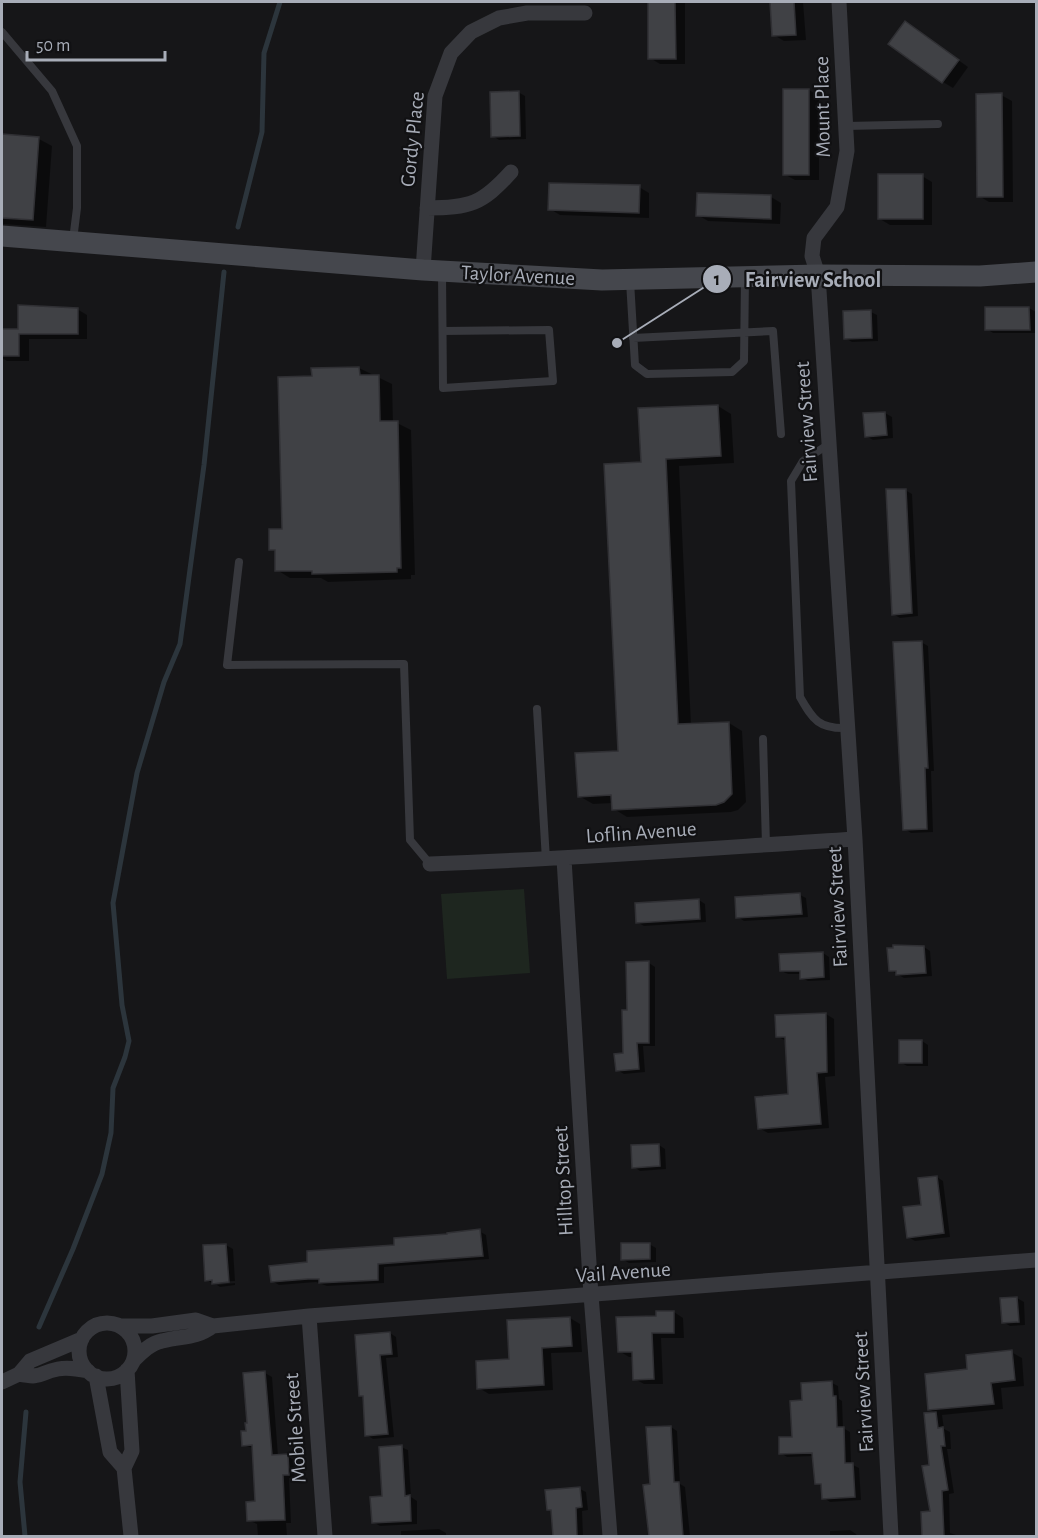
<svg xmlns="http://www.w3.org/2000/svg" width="1038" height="1538" font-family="'Alegreya Sans',sans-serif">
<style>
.green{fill:#1e261f}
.shadow{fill:#0007}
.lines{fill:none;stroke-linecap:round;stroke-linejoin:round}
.stream{stroke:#2c353c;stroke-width:5}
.building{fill:#404145;stroke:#303034;stroke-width:1.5}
.lane{stroke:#37383d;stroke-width:8}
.street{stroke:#37383d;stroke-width:15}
.secondary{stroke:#45474d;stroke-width:21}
.labels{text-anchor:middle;stroke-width:4.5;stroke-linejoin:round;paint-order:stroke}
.street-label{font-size:21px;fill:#a8adb8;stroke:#111113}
.leader{fill:none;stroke:#a8adb8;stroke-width:2}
.callout-dot{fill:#a8adb8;stroke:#111113;stroke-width:2}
.mark-label{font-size:18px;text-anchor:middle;font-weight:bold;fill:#111}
.callout-label{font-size:22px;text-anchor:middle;font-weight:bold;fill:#a8adb8;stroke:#111113;stroke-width:4.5;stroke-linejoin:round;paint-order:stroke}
</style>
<rect width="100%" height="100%" fill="#161618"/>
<path class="green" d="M524,889l6,84 -83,6 -6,-85z"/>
<path class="shadow" d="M650,2h35v62h-25l-10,-6z
M771,2h32l3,38 -22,1 -10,-6z
M915,29l53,38 -15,21 -10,-6z
M785,90h24l10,6v84h-24l-11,-6z
M518,92l7,4 1,43 -27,1 -6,-4z
M1001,95l11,6 1,101h-24l-10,-6z
M2,136l37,3 13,7 -6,81 -44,-3z
M922,176l10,6v43h-42l-10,-6z
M639,187l10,6v25l-89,-3 -10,-6z
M771,197l10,6 -1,21 -72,-3 -10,-6z
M20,306l57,3 10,6v24h-58v22h-22l-5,-3v-28h18z
M1029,308l7,4v21h-43l-6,-4z
M871,312l6,3 1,26 -26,1 -7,-4z
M359,368l33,16 1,39h4l14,7 4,145h-4v4l-83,3 -7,-4h-31l-13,-8 -1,-18 -5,-3 13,-19 29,-152z
M718,406l13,8 3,49 -55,3 12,259 38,-2 13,8 4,71 -8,8 -7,2 -104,5 -13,-8 -1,-6 -20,1 -14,-8 40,-44 23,-288z
M885,413l7,4 1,21 -20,2 -7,-4z
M905,490l7,4 6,122 -18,2 -7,-4z
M921,642l7,4 6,125h-3l2,61 -22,1 -6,-4z
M800,895l6,3 2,19 -64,4 -6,-4z
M699,900l6,4 1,18 -62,4 -7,-4z
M924,947l6,4 2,25 -28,2 -14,-8z
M823,953l6,4 1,23 -22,1 -6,-3v-4h-14l-7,-3z
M649,963l6,4v79h-12l2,26 -21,2 -7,-4 7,-16 5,-43z
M826,1014l8,5 1,57 -10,1 4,51 -61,5 -9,-5 31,-32 -4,-55 -9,-5z
M922,1041l6,4v21h-21l-7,-4z
M659,1145l6,4 1,20 -26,2 -6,-4z
M937,1177l6,4 7,56 -35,4 -7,-4z
M479,1231l7,4 3,24 -105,8v16l-57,3 -11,-4 -37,3 -7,-4 124,-34z
M649,1244l7,4v14l-27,1 -7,-4z
M226,1245l7,4 2,32 -22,1 2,2h-2l-6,-4z
M235,1283v2l-15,2 -3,-2z
M1017,1298l7,4 1,23 -15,1 -7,-4z
M674,1312l9,6 1,20h-23l2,46h-19l-9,-5 -2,-22h-4l-10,-6 39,-34z
M570,1318l10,6 2,28 -31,1 2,37 -64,4 -10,-6 31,-28z
M390,1333l6,4 2,20 -12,1 8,79 -21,2 -6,-4 -3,-37 -4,-3z
M1011,1352l11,6 2,28 -23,2 2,21 -61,6 2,14 6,3 1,17h-4l7,44 -5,1 1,39 9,3h-36v-23h8v-47l-5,-51 10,-2 -6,-3 39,-39z
M265,1373l7,4 6,79h9l7,4 1,18h-6l2,45h-5l1,13h-29l-1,-12 -9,-4 9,-17 -4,-55 -10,-3z
M832,1383l6,3 1,13 3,2 1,27 7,4 1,32 8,4 2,32 -31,2 -6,-4 -1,-11 -7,-4 -2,-27 -27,1 -6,-4 12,-14 11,-37z
M671,1427l6,4 3,53 5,3 5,49h-40l-6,-50h7z
M401,1447l7,3 3,47 6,4v23l-37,2 -7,-4z
M580,1489l6,3 2,18 -6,1 1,25h-29l-1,-24 -5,-3z
M439,1529l7,4v3h-45v-5z
M850,1530l6,4 1,2h-27v-5z"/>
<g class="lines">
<path class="stream" d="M238,227l24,-95 2,-79 16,-51
M39,1327l34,-78 29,-75 9,-41 2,-45 12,-31 4,-16 -7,-36 -9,-102 24,-130 27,-91 16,-38 24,-179 20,-193
M25,1536l-5,-54 6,-70"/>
</g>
<path class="building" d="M648,2h27l1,57h-28z
M770,2h24l2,33 -24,1z
M905,21l54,39 -17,23 -54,-39z
M783,89h26v86h-26z
M519,91l1,45 -29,1 -1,-45z
M1002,93l1,104h-26l-1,-103z
M2,134l37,3 -6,83 -31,-2z
M878,174h45v45h-45z
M549,183l91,2 -1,28 -91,-3z
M697,193l74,2v24l-75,-3z
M18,305l60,3v26h-59v22h-17v-27h16z
M985,307h44l1,23h-45z
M871,310l1,28 -28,1 -1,-28z
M359,367l1,8h19l1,46h18l3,147h-4v4l-85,2v-3h-37v-21h-6v-21h13l-4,-152 34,-1 -1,-8z
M718,405l3,51 -55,3 12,265 51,-2 3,72 -8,8 -8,3 -104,5 -1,-15 -33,2 -3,-44 43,-2 -14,-287 37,-2 -3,-54z
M885,412l2,23 -22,2 -2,-24z
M886,489h20l6,124 -20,2z
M922,641l6,127h-3l2,61 -24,1 -10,-188z
M800,893l2,21 -66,4 -1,-21z
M699,899l1,20 -64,4 -1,-20z
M893,945l31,1 2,27 -30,2v-4h-7l-2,-23h6z
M823,952l1,25 -24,2v-8h-20l-1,-17z
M649,961v82h-12l2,26 -23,2 -2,-17 9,-1 -1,-43h5l-1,-48z
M826,1013l1,59 -10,1 4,51 -63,5 -3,-32 33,-3 -3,-57h-9l-1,-22z
M899,1040h23v23h-23z
M659,1144l1,22 -28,2 -1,-23z
M937,1176l7,57 -37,5 -4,-31 18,-2 -3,-27z
M480,1229l3,27 -105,8v16l-59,3v-4h-11l-37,3 -2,-16 38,-4v-11l87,-6v-7l53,-4v-1z
M621,1243h29v16l-29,1z
M226,1244l3,38 -17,2v-4l-7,1 -2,-36z
M1017,1297l2,25 -17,1 -2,-25z
M656,1311h18v22h-22l2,46 -21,1 -1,-28h-14l-2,-35 40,-1z
M570,1317l2,29 -30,2 2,37 -67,4 -1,-28 33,-2 -2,-39z
M390,1332l2,22 -12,1 8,79 -23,2 -2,-40h-4l-4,-61z
M1012,1350l3,30 -24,3 3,21 -66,6 -3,-36 42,-5 -1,-14z
M265,1371l7,84 16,-1 1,21h-6l2,45 -38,1 -1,-19 9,-1 -3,-56 -10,1 -1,-15h5l-1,-8h2l-4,-50z
M832,1381l1,15h3l1,31h7l1,36h8l2,34 -33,2 -1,-15h-6l-3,-31 -33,1v-17h13l-2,-36 12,-1 -1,-17z
M936,1412l2,16 5,-1 2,19h-4l7,44 -6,1 2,45h-22l-1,-24 9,-1 -8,-45 7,-1 -5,-52z
M671,1426l3,56h5l4,54h-34l-6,-51 7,-1 -4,-57z
M402,1445l3,51 5,-1 1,26 -39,2 -2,-26 12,-1 -3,-49z
M580,1487l2,20 -6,1 1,28h-24l-2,-26h-4l-2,-20z"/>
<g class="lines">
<path class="lane" d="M2,32l50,59 25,55v62l-4,32
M846,126l92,-2
M442,273l1,115 110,-7 -4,-51 -106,1
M630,281l5,84 12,9 85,-2 12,-11 1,-84
M633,338l140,-7 8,103
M829,444l-26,17 -12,20 9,216c13,23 19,32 47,31
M239,562l-12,103 177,-1 6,176 20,24
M537,709l9,151
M763,739l3,106"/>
<path class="street" d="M839,2l8,149 -10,56 -23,31 -2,18 6,19 37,564 36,697
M427,208c43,0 55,-4 84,-36
M423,270l12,-174 16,-43 20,-21 28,-14 28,-5h58
M564,859l27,436 19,241
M430,864c142,-5 283,-16 425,-25
M309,1316l16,220
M79 1351a28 28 0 1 1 56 0a28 28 0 1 1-56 0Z
M121,1326h31l44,-6 17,6 96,-10 727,-56
M134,1360c8,-8 17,-17 28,-19 22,-6 31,-1 51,-15
M127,1370l5,81 -8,17 7,68
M19,1374c23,5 19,-1 39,-5 10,-2 20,0 30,2
M96,1376l14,76 14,16
M2,1382l17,-8 11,-13 52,-22"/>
<path class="secondary" d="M2,236l421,34 179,10 216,-5 162,1 56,-4"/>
</g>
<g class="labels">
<g class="street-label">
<text transform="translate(822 107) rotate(-91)" y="7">Mount Place</text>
<text transform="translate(412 139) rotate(-84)" y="7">Gordy Place</text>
<text transform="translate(518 275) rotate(3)" y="7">Taylor Avenue</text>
<text transform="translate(806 422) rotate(-94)" y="7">Fairview Street</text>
<text transform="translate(641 832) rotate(-4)" y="7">Loflin Avenue</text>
<text transform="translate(837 907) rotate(-93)" y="7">Fairview Street</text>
<text transform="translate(563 1181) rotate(-93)" y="7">Hilltop Street</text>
<text transform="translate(623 1272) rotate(-4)" y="7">Vail Avenue</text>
<text transform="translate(863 1392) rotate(-93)" y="7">Fairview Street</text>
<text transform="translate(295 1428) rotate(-94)" y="7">Mobile Street</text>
</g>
</g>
<path class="leader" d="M617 343L717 279"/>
<g class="callout-dot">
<circle cx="617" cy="343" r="6"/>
<circle cx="717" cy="279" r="15"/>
</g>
<g class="mark-label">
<text x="717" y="285">1</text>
</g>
<g class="callout-label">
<text x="813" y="287">Fairview School</text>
</g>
<rect width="1038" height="1538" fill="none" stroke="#a8adb8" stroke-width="6"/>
<path d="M27 51v9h138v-9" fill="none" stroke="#a8adb8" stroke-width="3"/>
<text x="36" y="51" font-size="18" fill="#a8adb8" stroke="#111113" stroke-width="4.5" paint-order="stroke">50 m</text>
</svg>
